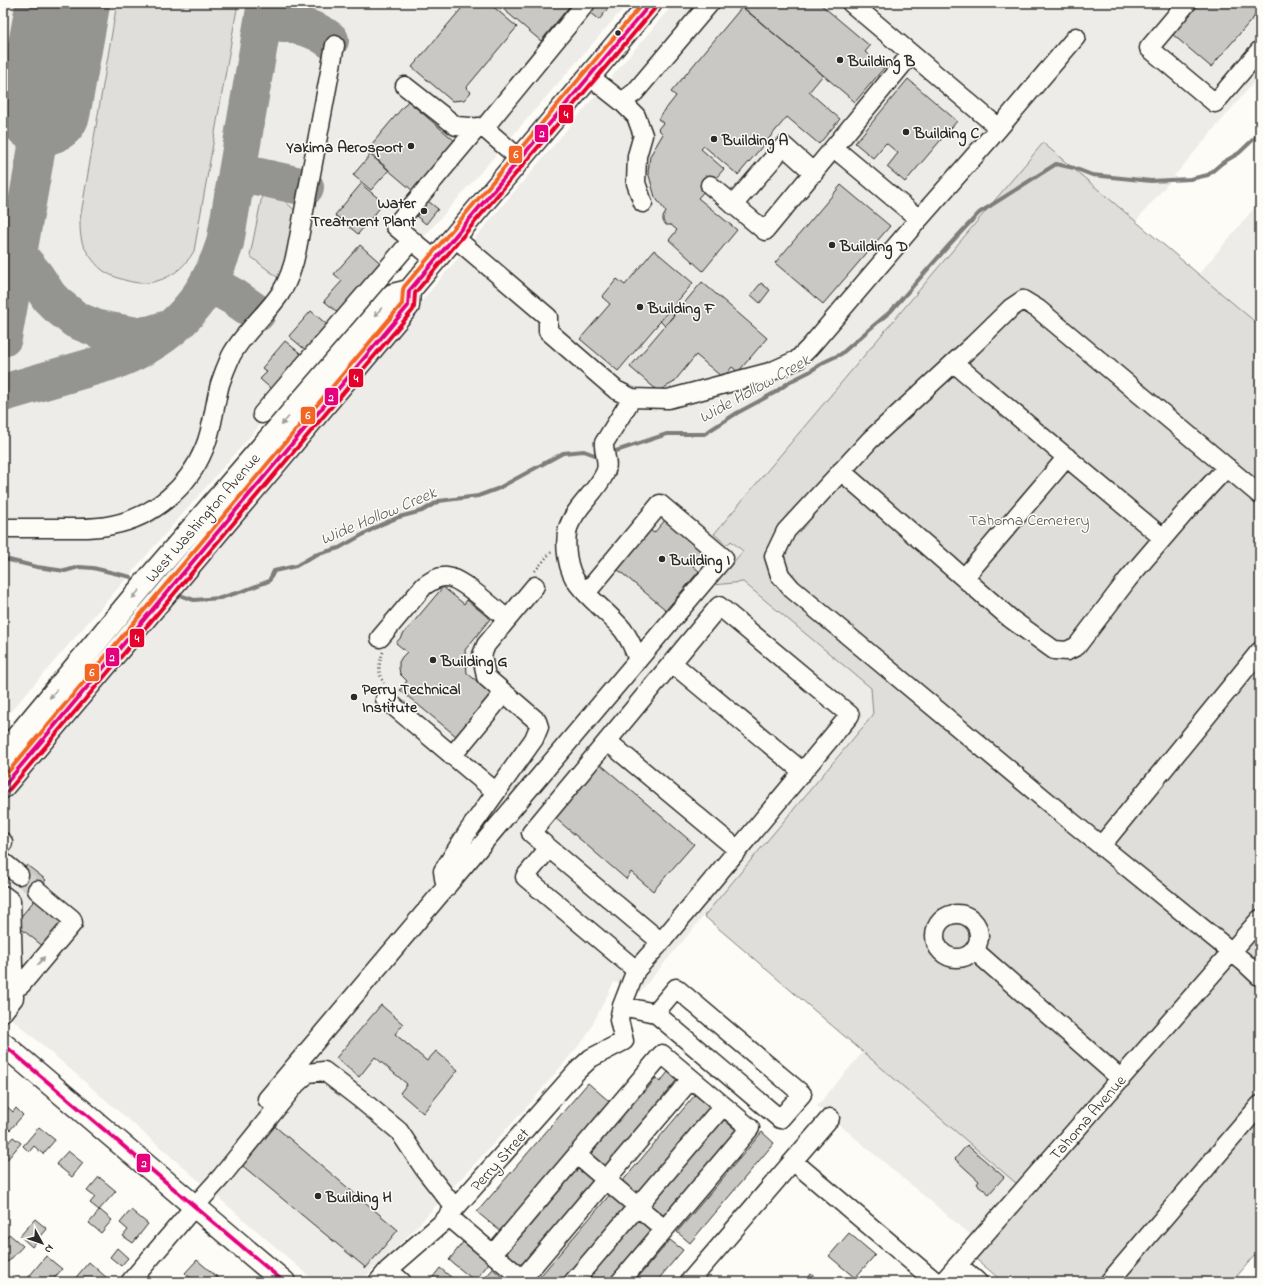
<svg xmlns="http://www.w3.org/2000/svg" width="1263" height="1285" font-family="'Indie Flower',sans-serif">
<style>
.built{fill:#edece8}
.green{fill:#dfdeda;stroke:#858482}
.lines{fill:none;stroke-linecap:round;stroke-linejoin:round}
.stream{stroke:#7e7d7b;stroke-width:4}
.taxiway{stroke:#949491;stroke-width:38}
.runway{stroke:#949491;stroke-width:94}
.building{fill:#c9c8c4;stroke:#2b2b2b}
.minor-tunnel{stroke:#d3d2ce;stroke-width:18;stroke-dasharray:18 9;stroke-linecap:butt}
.minor-casing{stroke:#2b2b2b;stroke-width:21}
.major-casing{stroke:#2b2b2b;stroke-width:25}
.path{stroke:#2b2b2b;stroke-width:2.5;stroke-dasharray:1 3;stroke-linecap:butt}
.minor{stroke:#fdfcf7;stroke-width:18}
.major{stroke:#fdfcf7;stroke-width:22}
.bus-1-casing{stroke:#fdfcf7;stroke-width:7}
.bus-2-casing{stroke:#fdfcf7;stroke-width:7}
.bus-3-casing{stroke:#fdfcf7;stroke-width:7}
.bus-1{stroke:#e5007d;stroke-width:4}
.bus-2{stroke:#e4002b;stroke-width:4}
.bus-3{stroke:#f26522;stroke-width:4}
.oneway{fill:#9e9e9b}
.bus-dot{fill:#2b2b2b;stroke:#fdfcf7;stroke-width:1.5}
.labels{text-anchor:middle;stroke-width:3;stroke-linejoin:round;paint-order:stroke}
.poi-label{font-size:16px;font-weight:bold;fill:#2b2b2b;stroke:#fdfcf7;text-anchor:start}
.street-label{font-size:16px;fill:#2b2b2b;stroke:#fdfcf7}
.park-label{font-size:16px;fill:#585857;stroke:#fdfcf7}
.water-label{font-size:17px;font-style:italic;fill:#5b5b5a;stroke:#fdfcf7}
.line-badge{stroke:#fdfcf7;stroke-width:1.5}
.badge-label{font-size:11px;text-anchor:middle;font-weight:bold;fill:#fff}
</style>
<rect width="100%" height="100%" fill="#fdfcf7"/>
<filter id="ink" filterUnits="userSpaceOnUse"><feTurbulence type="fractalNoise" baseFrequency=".025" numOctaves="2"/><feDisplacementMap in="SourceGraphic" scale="8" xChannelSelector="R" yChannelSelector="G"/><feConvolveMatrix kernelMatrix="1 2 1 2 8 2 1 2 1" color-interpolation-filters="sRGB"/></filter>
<g filter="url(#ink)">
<path class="built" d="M3,3h625l-625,717z
M674,3h586v72l-124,146 -93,-78 -329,391 13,11 4,-4 12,10 -28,34 28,-3 128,106 2,27 -234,278 -25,-11 -28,55 -60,71 -121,131 -32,30 -12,13h-45l-313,-271v-207l173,-213z
M1260,201v125l-61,-52z
M863,1052l154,131 -45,53 -155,-130z"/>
<path class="green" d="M117,3h121l-44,248c-10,18 -26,29 -46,32 -12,2 -38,-6 -47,-14 -6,-5 -17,-20 -19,-27 -2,-7 -2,-15 -2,-22z
M1043,143l217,183v923l-28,33h-229l-27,-23 54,-64 -326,-279 169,-201 -2,-27 -128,-106 -29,3 29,-34 -12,-10 -4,4 -13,-11z
M271,192l5,1 26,24 -21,63 -31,-24 12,-60 4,-3z"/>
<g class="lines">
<path class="stream" d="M610,453l57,-19h37l33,-21 37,-20 17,-12 18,-9 15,-10 17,-8 31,-27 19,-16 59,-67 29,-31 77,-49 18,4 18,7 59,6 39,-2 18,-4 14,-12 17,-10 21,-20
M3,560h6l28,7 28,4 14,-4 14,1 38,9
M182,596l12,4 26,-2 23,-7 26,-10 5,-10 22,-5 19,-11 24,-7 41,-23 19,-8 23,-6 17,-10 39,-5 19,-7 66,-36 21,-2 16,6 1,-1"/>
<path class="taxiway" d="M264,20c23,4 48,5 66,20
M237,172l68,15
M9,244l27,33 13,20 8,8 19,15 22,9 39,7 15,-2 13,-4
M209,283l25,14 23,16
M3,338l41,-230
M3,393l113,-33c58,-23 90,-58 109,-117l41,-240"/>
<path class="runway" d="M44,108l19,-105"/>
</g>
<path class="building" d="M466,3h23l28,24 -51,61 5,4 -7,8 -12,1 -40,-34z
M496,3h76l-31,38z
M596,3h16l-13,17 -10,-8z
M738,3h81l51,43 -5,6 19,16 -29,34z
M1198,3h62v7l-49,57 -39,-33z
M742,7l81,68 -14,17 31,27 -21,25 -32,-27 -49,58 -34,-29 -3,3 23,20 -26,29 39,32 -34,41 -34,-31 8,-10 -6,-5h-5l-3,-4v-4l3,-5 -11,-15 -7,-25 2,-16 13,-22 -5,-5 5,-6 -5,-4 18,-23 -5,-4z
M908,79l49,42 -52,61 -18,-15 11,-14 -12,-10 -13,15 -18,-15z
M408,101l47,40 -42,50 -47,-40z
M371,154l18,16 -18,20 -18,-15z
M361,184l23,19 -26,31 -23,-19z
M841,185l49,41 -67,78 -48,-41z
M423,197l15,12 -12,15 -15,-12z
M360,245l25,22 -43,49 -18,-15 18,-20 -8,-7z
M654,250l39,33 -75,88 -38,-32 30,-35 -8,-7 15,-18 8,6z
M702,282l65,56 -29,34 -6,-5 -9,11 -27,-23 -23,28 -15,8 -28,-24z
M761,283l9,7 -10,13 -9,-8z
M311,311l20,17 -22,25 -20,-17z
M669,311l5,4 -9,11 -5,-5z
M285,341l20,16 -30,35 -15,-13 7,-7 -5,-4z
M666,519l39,33 -12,14 6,5 -33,39 -49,-41 33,-39 4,3z
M443,587l21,17 3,-4 23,19 -25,31 2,23 24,20 -35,43 -56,-46 7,-9 -7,-7 -1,-6v-6l3,-5 5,-5 -11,-9z
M599,763l95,81 -41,47 -22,-19 -5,7 -73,-63z
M27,865l19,15 -11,13 -19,-15z
M37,897l29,22 -22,28 -25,-20v-8z
M381,1005l22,19 -8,10 32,27 9,-10 22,19 -35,43 -23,-20 7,-9 -32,-27 -16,20 -23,-19z
M668,1072l10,9 -74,88 -18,-15 55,-64 3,3 12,-15 4,4z
M588,1083l22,19 -110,129 -23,-19z
M695,1095l15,12 -74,89 -15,-13z
M3,1103l10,9 3,-4 7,7 -13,15 -7,-6z
M722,1118l15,13 -75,87 -15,-12z
M271,1123l127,107 -32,38 -128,-106z
M39,1127l16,13 -12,14 -9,-8 -5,6 -6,-6z
M762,1132l12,11 -84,100 -13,-11z
M13,1137l8,6 -15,18 -3,-2v-10z
M967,1145l37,32 -15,17 -12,-10 2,-3 -24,-22z
M68,1151l15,12 -11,14 -16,-13z
M578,1163l18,15 -76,88 -17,-15z
M99,1177l17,14 -17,19 -9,-7 5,-6 -8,-6z
M612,1192l15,13 -66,77h-21l-3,-2z
M100,1210l12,10 -11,13 -12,-10z
M131,1210l17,14 -15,19 -10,-7 5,-6 -8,-7z
M639,1215l15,13 -46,54h-26z
M35,1219l12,10 -15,18 -12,-11z
M849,1233l26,22 -20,23 -26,-22z
M9,1234l14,12 -15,16 -5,-4v-20l2,1z
M670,1240l13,10 -27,32h-22z
M463,1242l26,21 -14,18 -26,-21z
M117,1248l11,10 -7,8 -11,-9z
M46,1256l16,13 -11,13h-20l-4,-3z
M197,1260l26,22h-28l-10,-9z
M89,1262l19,17 -3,3h-33z
M440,1268l17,14h-28z
M493,1269l15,13h-27z
M811,1274l9,8h-16z"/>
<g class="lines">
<path class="minor-tunnel" d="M19,875l18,15"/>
<g class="minor-casing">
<path id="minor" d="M851,3l148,125 77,-91
M1187,3l-38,45 66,55 45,-53
M589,76l33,26 14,14 7,19 -6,21 -1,27 7,20
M405,86l51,40 28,2 102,-125
M622,102l13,-10 75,-89
M484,128l36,31
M710,185l55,46 146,-177
M733,205l51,-59 30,27
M919,219l80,-91
M454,237l94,80v14l68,59 16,8 36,1 102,-27 27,-12 12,-12 110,-129 -85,-71
M435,260l-40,-34 83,-99
M954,363l209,175
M632,398l-28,45c-1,10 6,20 1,30 -9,20 -30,34 -37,55 -4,17 -1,42 10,56 13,17 31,29 45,46 7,9 11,19 15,30
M262,414l150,-174
M841,471l170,148 43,31 13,1 10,-5 51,-67 60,-70 39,-42
M1260,495l-222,-186 -15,-9 -12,8 -38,37 -103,95 -84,91 -12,25 6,19 12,14 281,234 171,139 16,15
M3,528c20,0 40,0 61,0 16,0 32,1 48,-3 41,-8 76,-37 92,-76 9,-20 10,-43 16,-65 3,-9 7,-19 11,-28 12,-23 34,-40 49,-62 10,-15 15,-33 18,-51l37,-198
M964,578l103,-121
M380,638l44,-52c7,-5 14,-10 23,-9 14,1 48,32 60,42
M672,663l131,109
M385,699l111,93
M607,741l131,109
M452,756l52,-63
M3,842v1
M1101,846l159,-195
M549,848l-18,-15 188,-227 131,109 -189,227
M3,862l16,13
M446,888l-2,-10 -1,-7 26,-41 65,-91 5,-12 -2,-6 -51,-44 -4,-22 4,-10 49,-59
M3,895l8,6 3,97 -11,14
M935 936a22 22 0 1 1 44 0a22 22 0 1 1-44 0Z
M974,950l147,129
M3,978l11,9 7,-2 52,-62 -1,-4 -35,-29
M622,1006l33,7 125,106 22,-25 -126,-106 -21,25
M277,1107l-10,-8 457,-541 -64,-54 -74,89
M577,1155l87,74
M793,1161l143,121
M448,1216l78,66
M493,1254l169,-200 88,74 -130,154
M958,1265l20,17
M388,1270l14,12
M522,1279l169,-200
M130,1282l64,-75 28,-31 74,-92 12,-11 16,-2 35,27 40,33 26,39 30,38
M378,1282l10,-12 54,-47 135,-152 14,-13 33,-17 -5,-21 3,-14 14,-36 -111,-93 24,-29 112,94 -25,28
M573,1282l150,-176
M689,1282l141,-164
M943,1282l317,-363
M1109,1282l151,-177"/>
</g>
<g class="major-casing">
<path id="major" d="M3,754l148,-178 242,-281 16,-4
M3,787l405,-481 1,-15 242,-288
M3,1044l281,238"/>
</g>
<path class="path" d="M535,571l16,-19
M383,652c-4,11 -6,21 1,31"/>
<use href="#minor" class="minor"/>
<use href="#major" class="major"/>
<g class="bus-1-casing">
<path id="bus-1" d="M3,787l405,-481 1,-15 242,-288
M3,1044l281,238"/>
</g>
<g class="bus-2-casing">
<path id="bus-2" d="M8,791l405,-481 1,-3 1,-14 241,-286"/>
</g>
<g class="bus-3-casing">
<path id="bus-3" d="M3,778l399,-474 1,-14 1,-3 239,-284"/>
</g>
<use href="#bus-1" class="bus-1"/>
<use href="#bus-2" class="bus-2"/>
<use href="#bus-3" class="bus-3"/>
</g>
<defs><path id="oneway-solid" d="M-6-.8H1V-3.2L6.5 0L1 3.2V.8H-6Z"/></defs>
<g class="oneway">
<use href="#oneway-solid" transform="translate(378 312) rotate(131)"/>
<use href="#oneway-solid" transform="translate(285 421) rotate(131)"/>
<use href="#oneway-solid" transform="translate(136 594) rotate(130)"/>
<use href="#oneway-solid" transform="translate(53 694) rotate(130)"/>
<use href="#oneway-solid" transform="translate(41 961) rotate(-50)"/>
</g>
</g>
<g class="bus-dot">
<circle cx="618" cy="33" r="3.5"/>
<circle cx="840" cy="60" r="4"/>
<circle cx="906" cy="132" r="4"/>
<circle cx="714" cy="139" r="4"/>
<circle cx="411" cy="146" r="4"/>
<circle cx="424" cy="211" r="4"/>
<circle cx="832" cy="245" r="4"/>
<circle cx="640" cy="307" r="4"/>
<circle cx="662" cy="559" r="4"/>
<circle cx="433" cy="660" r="4"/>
<circle cx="354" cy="697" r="4"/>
<circle cx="318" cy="1196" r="4"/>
</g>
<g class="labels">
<g class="poi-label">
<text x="848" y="66">Building B</text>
<text x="914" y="138">Building C</text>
<text x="722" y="145">Building A</text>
<text x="403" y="152" text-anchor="end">Yakima Aerosport</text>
<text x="416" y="208" text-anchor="end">Water<tspan x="416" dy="18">Treatment Plant</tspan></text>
<text x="840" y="251">Building D</text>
<text x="648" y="313">Building F</text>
<text x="670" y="565">Building I</text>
<text x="441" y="666">Building G</text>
<text x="362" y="694">Perry Technical<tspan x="362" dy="18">Institute</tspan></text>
<text x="326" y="1202">Building H</text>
</g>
<g class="street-label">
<text transform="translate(202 517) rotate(-49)" y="6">West Washington Avenue</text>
<text transform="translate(1087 1117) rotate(-49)" y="6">Tahoma Avenue</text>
<text transform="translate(499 1159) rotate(-48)" y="6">Perry Street</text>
</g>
<g class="park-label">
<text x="1029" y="525">Tahoma Cemetery</text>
</g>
<g class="water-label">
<text transform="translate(754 388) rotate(-29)" y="6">Wide Hollow Creek</text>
<text transform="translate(378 515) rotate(-23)" y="6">Wide Hollow Creek</text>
</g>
</g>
<g class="line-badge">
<rect x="558" y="104" width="16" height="20" rx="4" fill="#e4002b"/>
<rect x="534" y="124" width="15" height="19" rx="4" fill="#e5007d"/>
<rect x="508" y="145" width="15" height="19" rx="4" fill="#f26522"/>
<rect x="348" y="368" width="16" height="20" rx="4" fill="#e4002b"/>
<rect x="324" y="387" width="15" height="19" rx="4" fill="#e5007d"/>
<rect x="300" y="406" width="16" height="19" rx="4" fill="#f26522"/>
<rect x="129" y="628" width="16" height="20" rx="4" fill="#e4002b"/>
<rect x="105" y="647" width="15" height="20" rx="4" fill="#e5007d"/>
<rect x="84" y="663" width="16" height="19" rx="4" fill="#f26522"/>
<rect x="136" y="1153" width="15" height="20" rx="4" fill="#e5007d"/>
</g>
<g class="badge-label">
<text x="566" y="118">4</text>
<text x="542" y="137">2</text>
<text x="516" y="158">6</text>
<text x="356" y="382">4</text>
<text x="331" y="401">2</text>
<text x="308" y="419">6</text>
<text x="137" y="642">4</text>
<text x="112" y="661">2</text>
<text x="92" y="676">6</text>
<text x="144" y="1167">2</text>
</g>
<rect width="1263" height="1285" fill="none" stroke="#fdfcf7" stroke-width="16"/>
<rect x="8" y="8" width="1247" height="1269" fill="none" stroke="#2b2b2b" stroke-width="1.5" filter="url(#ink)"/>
<g transform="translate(42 1243) rotate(130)" stroke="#fdfcf7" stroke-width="3" paint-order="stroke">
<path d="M0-3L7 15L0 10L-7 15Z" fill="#2b2b2b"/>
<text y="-6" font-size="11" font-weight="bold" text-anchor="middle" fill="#2b2b2b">N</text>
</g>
</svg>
